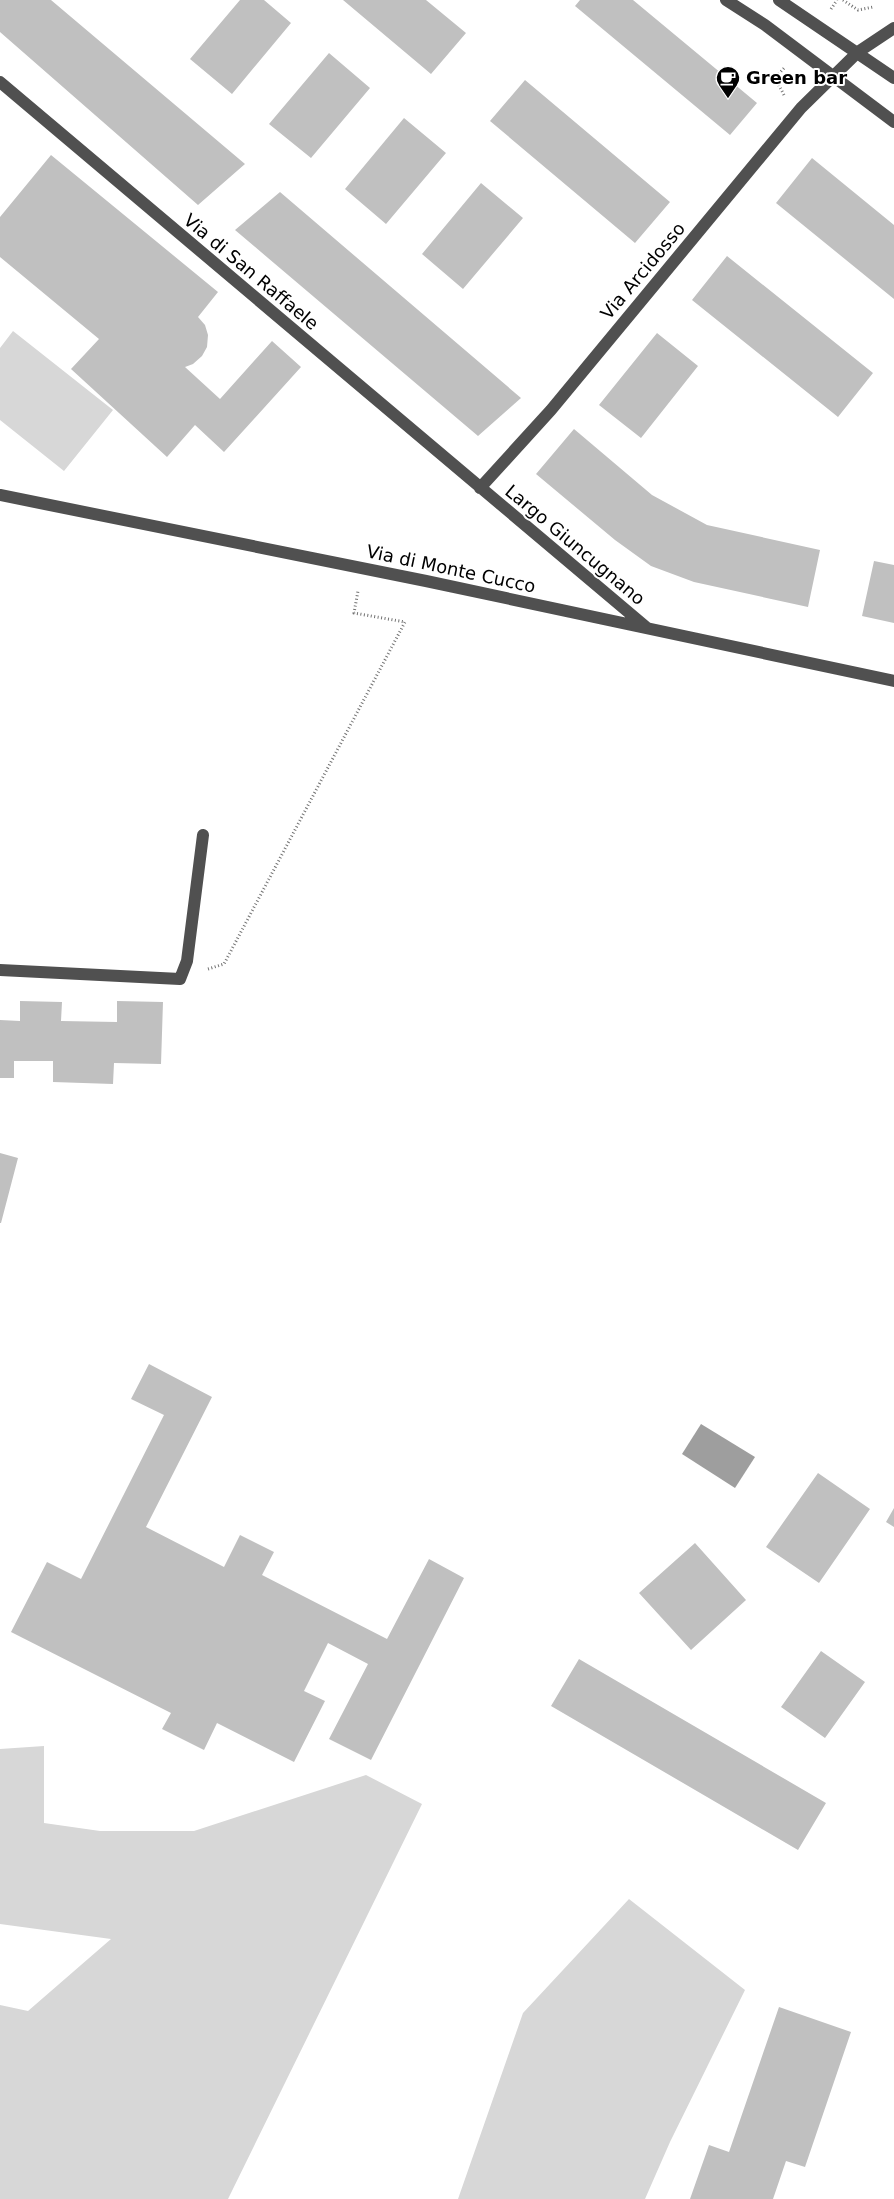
<svg xmlns="http://www.w3.org/2000/svg" width="894" height="2199" font-family="'DejaVu Sans',sans-serif">
<style>
.green{fill:#d7d7d7}
.water{fill:#9e9e9e}
.building{fill:#c0c0c0}
.lines{fill:none;stroke-linecap:round;stroke-linejoin:round}
.path{stroke:#727272;stroke-width:3;stroke-dasharray:1 2.5;stroke-linecap:butt}
.minor{stroke:#505050;stroke-width:12}
.labels{text-anchor:middle;stroke-width:4;stroke-linejoin:round;paint-order:stroke}
.poi-label{font-size:18px;font-weight:bold;fill:#000;stroke:#fff;text-anchor:start}
.street-label{font-size:18px;fill:#000;stroke:#fff}
</style>
<rect width="100%" height="100%" fill="#fff"/>
<path class="green" d="M13,331l100,79 -49,61 -64,-51v-72z
M44,1746v77l56,8h94l172,-56 56,29 -194,395h-228v-194l28,6 83,-72 -111,-15v-175z
M629,1899l116,91 -75,152 -25,57h-187l65,-186z"/>
<path class="water" d="M701,1424l54,33 -20,31 -53,-34z"/>
<path class="building" d="M0,0h51l194,164 -47,41 -198,-173z
M240,0h24l27,23 -59,71 -42,-35z
M343,0h83l40,33 -35,41z
M580,0h53l124,103 -27,32 -155,-129z
M329,53l41,35 -59,70 -42,-34z
M525,80l145,122 -35,41 -145,-122z
M404,118l42,35 -60,71 -41,-35z
M51,155l167,137 -20,25 7,8 3,10 -1,12 -5,9 -9,8 -8,3 35,32 52,-58 29,26 -77,85 -29,-27 -28,32 -96,-88 28,-30 -99,-82v-40z
M812,158l82,67v74l-118,-96z
M481,183l42,35 -60,71 -41,-35z
M280,192l241,206 -43,38 -243,-206z
M727,256l146,117 -35,44 -146,-117z
M657,333l41,33 -57,72 -42,-33z
M574,429l78,66 55,30 113,25 -12,57 -114,-25 -43,-16 -36,-26 -79,-66z
M874,561l20,4v58l-32,-7z
M20,1001l42,1 -1,19 56,1v-21l46,1 -2,62 -47,-1 -1,21 -60,-2v-21h-39v17h-14v-58l20,1z
M0,1153l18,5 -17,65h-1z
M149,1364l63,33 -66,130 78,40 16,-32 34,17 -12,23 125,64 42,-80 35,19 -93,182 -42,-21 39,-75 -40,-21 -24,48 21,10 -31,61 -77,-39 -13,27 -42,-21 9,-16 -160,-81 36,-70 34,17 83,-164 -33,-16z
M818,1473l52,36 -51,74 -53,-36z
M894,1508v19l-8,-5z
M695,1543l51,57 -55,50 -52,-57z
M821,1651l44,31 -40,56 -44,-31z
M579,1659l247,144 -28,47 -247,-144z
M779,2007l72,25 -46,135 -19,-6 -13,38h-83l19,-54 20,7z"/>
<g class="lines">
<path class="path" d="M843,0l15,10 15,-3
M831,9l6,-9
M784,95l-9,-17 10,-11
M208,969l16,-5 181,-342 -51,-9 4,-22"/>
<path class="minor" d="M726,0l39,25 129,97
M779,0l115,78
M0,82l646,545
M480,488l71,-78 250,-302 57,-56 36,-24
M0,495l426,86 468,100
M0,970l180,9 7,-18 16,-126"/>
</g>
<defs>
<g id="cafe-pin" transform="scale(1.25)"><path d="M0 17L-7.5 6A9.5 9.5 0 1 1 7.5 6Z" fill="#000" stroke="#fff"/><path d="M-5.5-4.5H6V0H3Q3 3.5 0 3.5H-2.5Q-5.5 3.5-5.5 0ZM3-3.2v2h1.7v-2ZM-6 4.5H4V6H-6Z" fill="#fff"/></g>
</defs>
<g fill-rule="evenodd">
<use href="#cafe-pin" x="728" y="78"/>
</g>
<g class="labels">
<g class="poi-label">
<text x="746" y="84">Green bar</text>
</g>
<g class="street-label">
<text transform="translate(643 271) rotate(-50)" y="6">Via Arcidosso</text>
<text transform="translate(251 272) rotate(40)" y="6">Via di San Raffaele</text>
<text transform="translate(575 545) rotate(40)" y="6">Largo Giuncugnano</text>
<text transform="translate(451 569) rotate(12)" y="6">Via di Monte Cucco</text>
</g>
</g>
</svg>
